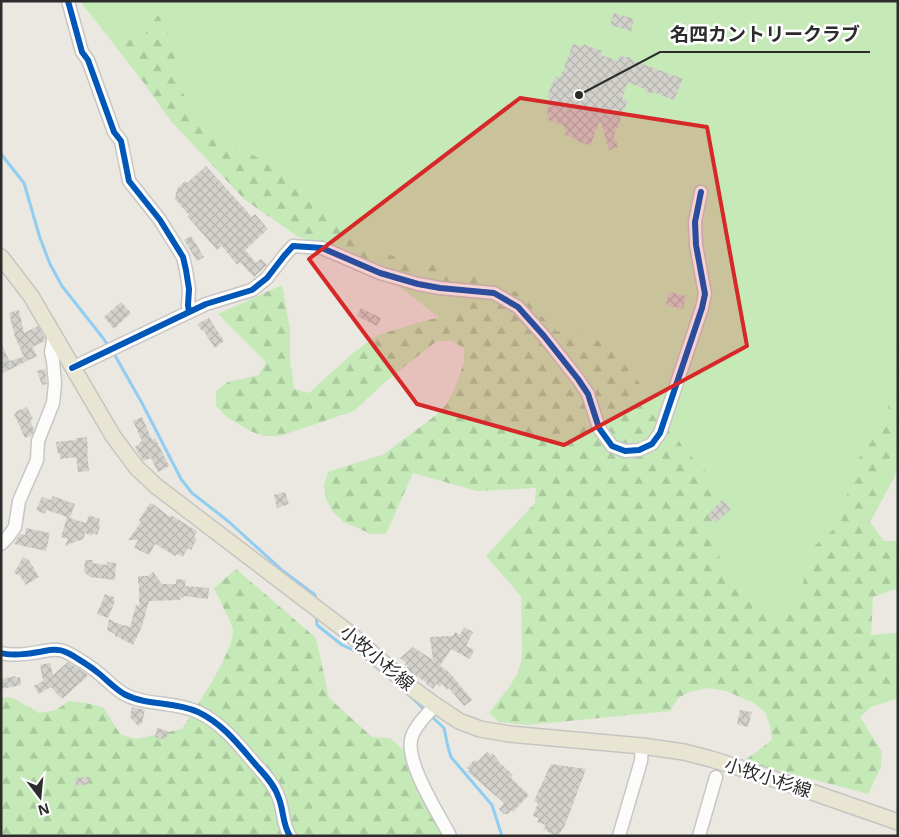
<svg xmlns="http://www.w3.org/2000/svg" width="899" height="837" font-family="'Noto Sans','Noto Sans JP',sans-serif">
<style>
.grass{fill:#c6e9b8}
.forest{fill:url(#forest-firs)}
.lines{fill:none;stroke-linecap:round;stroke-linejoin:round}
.stream{stroke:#90cdf1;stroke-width:3}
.building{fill:url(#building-cross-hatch)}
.minor-casing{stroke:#c7c6c6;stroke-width:15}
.major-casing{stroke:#c6c5c2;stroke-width:18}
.minor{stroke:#fcfcfa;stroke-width:12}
.major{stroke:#e8e5d3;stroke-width:15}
.cycleway-casing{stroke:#fff;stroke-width:9}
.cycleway{stroke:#0057b8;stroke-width:6}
.marked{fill:#d62828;fill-opacity:0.2;stroke:#d62828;stroke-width:4;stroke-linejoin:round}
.labels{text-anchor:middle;stroke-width:5;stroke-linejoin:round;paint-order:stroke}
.street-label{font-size:18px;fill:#2c2c2c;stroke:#fff}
.leader{fill:none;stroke:#2c2c2c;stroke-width:2}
.callout-dot{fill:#2c2c2c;stroke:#fff;stroke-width:2}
.callout-label{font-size:19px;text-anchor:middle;font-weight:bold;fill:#2c2c2c;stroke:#fff;stroke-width:5;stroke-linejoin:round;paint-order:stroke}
</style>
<defs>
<pattern id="forest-firs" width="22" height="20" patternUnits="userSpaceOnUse" patternTransform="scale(1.25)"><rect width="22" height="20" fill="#c6e9b8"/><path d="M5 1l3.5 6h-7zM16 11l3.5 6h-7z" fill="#aac89e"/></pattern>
<pattern id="building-cross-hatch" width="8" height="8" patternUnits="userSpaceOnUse" patternTransform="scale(1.25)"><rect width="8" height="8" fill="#d3d1cc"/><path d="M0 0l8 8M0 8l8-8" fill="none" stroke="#b5b4af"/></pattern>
</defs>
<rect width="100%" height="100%" fill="#eae8e1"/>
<path class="grass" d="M80,1h818v460l-3,15 -90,166 -104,-18 -192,-252 -353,-274z"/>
<path class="forest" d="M158,15l12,21 12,56 9,14 27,29 63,36 70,57 25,24 62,14 59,18 22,9 37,38 24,2 28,12 30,36 47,69 27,28 9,97 55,41 8,-2 11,-12 7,-14 8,-38 24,-21 8,-13 13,-52 32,-44 8,-83 3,-20v137h-6l-24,65 16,22h14v47l-25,9 -2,38 27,-2v65l-27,9 -11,10 22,35 -1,15 -13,27 -124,-33 28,-21 -2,-14 -5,-14 -11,-9 -28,-12 -18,-3 -16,3 -14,7 -8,13 -142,14 -29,-3 -10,-9 21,-27 8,-14 4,-15v-16l-1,-45 -35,-40 49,-53 1,-15 -59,3 -64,-18 -27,61h-15l-27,-12 -11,-10 -7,-13 -2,-14 4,-13 56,-18 51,-38 11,-11 7,-13 11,-29v-15l-12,-7h-15l-51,40 -32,30 -74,25h-16l-14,-5 -23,-14 -11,-11v-15l12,-9 31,-7 7,-13 -48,-48 64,-29 8,44v31l4,29 15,4 44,-40 25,-18 49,-15 30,-6 12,-13 -172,-65 -52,-36 -75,-80 -53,-75 28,-11z
M236,569l80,69 13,60 43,39 18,1 13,12 15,39 26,47h-443v-139l12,1 26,15 17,-3 13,-9 16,2 18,4 17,27 16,5 46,-10c13,-20 52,-77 51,-99 -1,-7 -15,-33 -19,-42z"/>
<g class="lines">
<path class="stream" d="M1,154l23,29 16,55 10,26 12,22 41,52 6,9
M113,352l29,51 39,76 11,14 36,28 55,50 32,24 1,7
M316,613l1,12 25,20 18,8 21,18
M410,696l16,15
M430,715l14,13 4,19 3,10 41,48 10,31"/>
</g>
<path class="building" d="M614,13l20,6 -3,12 -21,-6z
M573,44l9,3 1,-3 19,7 -1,4 17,6 2,-6 4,2h5l3,3 51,19 -9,21 -21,-8 -1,2 -8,-3 1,-2 -17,-7 -6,16 6,2 -14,36 4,11 -9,3 -9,-30 -10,26 -17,-7 1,-1 -9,-3 2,-5 -4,-2 1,-2 -15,-6 -2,-9 3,-13 -3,-1 8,-20 5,1z
M206,166l46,51 3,-3 13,15 -23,21 11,13 5,-4 6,6 -13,12 -14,-15 -3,3 -15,-19 -5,4 -30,-34 2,-1 -14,-16 2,-10 8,-8 2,2z
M191,236l13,21 -7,4 -13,-21z
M669,292l17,4 -3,13 -17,-4z
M121,302l10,11 -17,16 -10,-12z
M361,308l20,10 -4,8 -20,-10z
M19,310l5,23 14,-7 7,13v2l-13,6 5,9 -36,18v-32l8,19 15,-4 -9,-20 -6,-24z
M209,318l15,23 -9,7 -12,-18 -1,1 -5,-7z
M45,369l2,15 -5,1 -5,-14z
M27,407l6,12 -3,1 4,10 -2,5 -7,3 -11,-24h2l-1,-2z
M142,417l10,23 3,-2 14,28 -11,6 -7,-14 -8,3 -8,-14 4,-3v-1l3,-2 -9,-20z
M87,437l1,15h-1l2,19 -11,1 -2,-15 -16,2v-5h-2l-2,-12 20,-2v-2z
M285,492l4,12 -12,4 -3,-13z
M53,496l22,8 -5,14 16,5 3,-8 11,4 -1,3 1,5 -3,8 -4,-2 -1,3 -7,-3 -2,6 -18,7 3,-7 -7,-2 6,-20 -20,-7 -2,4 -9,-4 6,-13 9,3z
M722,500l9,9 -16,14 -7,-8z
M150,503l2,1h1l17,13 1,-2 26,16 -3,6 3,2 -6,11 -3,-2 -5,9 -6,-3 -2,2 -20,-12 -6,11 -15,-7 4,-8h-10l13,-18 -2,-2z
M26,528l24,5 -4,18 -32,-7 6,-10 5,1z
M23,557l6,3 10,17 -13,8 -6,-9 -6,-3z
M85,560h8l-1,3 15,2v-3l9,1 -1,17 -25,-3 -6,-5z
M153,572l9,12h14v-5l10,1 -1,6 24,2 -1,11 -24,-3 -1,2 -2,-1 -1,3 -31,1 -7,25 -9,19 -12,-6v-1l-6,-2v-2l-8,-4 2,-11 7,4 14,4 6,-22 3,1v-22h-1v-8h10z
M105,594l9,3v3l1,1 -7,17 -11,-4z
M464,627l9,5 -7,14 8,4 -4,9 -19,-10 -11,17 8,5 24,29 -8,6 -15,-18 -2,2 -5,-6 -2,3 -4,-3 -3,5 -7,-5 1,-1 -21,-14 2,-3 -3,-1 1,-2 -6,-5 13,-11 20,13 -3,-23 23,-1 2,-4 5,3z
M68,662l20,13 -2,2h1l-25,22 -1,-3 -1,1 -9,-10 -12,7 -5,-8 9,-5 -3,-16 10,-2 3,12z
M16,676v2l4,-1 1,8 -20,4v-10z
M132,707l13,3 -3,13 -4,3 -8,-9z
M740,710l12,2 -4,15 -11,-3z
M157,728l11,3 -2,9 -11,-3z
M487,752l4,3 1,-2 6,6 -1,1 16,15 -2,3 18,17 -16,17 -2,-2 -3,4h-4l-5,-5 5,-6 -36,-31 2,-2 -3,-2 7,-8 3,2z
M551,764l35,5 -21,56 -7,11h-4l-11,-8 3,-3 -9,-3 2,-4 -6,-2 5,-13 -4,-2z
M88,777l1,7 -13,2 -1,-8z"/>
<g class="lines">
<g class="minor-casing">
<path id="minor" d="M68,1l14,51 6,8 26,72 7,9 8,40 31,39 23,37 3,13 3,19 -1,16 1,7
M72,368l134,-64 46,-14 15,-12 17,-22 9,-10 29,2 58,25 38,11 22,4 54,5 24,14 26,29 34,43 10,15 11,34 13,18 13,5 14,-1 13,-6 8,-11 42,-125 3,-14 -9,-49 -1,-23 6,-30
M1,544l7,-7 7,-10 4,-26 18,-41 1,-19 15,-38 2,-19 -2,-23 -2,-9 3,-17
M1,653c10,3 28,1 38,-1 6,-1 13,-3 19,-2 6,0 12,4 17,7 8,5 15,9 22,15 9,7 17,16 27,22 22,12 50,7 74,18 24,11 41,33 58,53 8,9 18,19 22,31 6,13 4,28 12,40
M435,705c-8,10 -19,19 -23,31 -9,24 27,78 38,100
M619,836l22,-75 1,-15
M699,836l17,-59"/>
</g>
<g class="major-casing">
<path id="major" d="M1,257l30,39 82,140 23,31 20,19 193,147 64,56 22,16 24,16 21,8 29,5 133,12 42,6 27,7 52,16 135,47"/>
</g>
<use href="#minor" class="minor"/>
<use href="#major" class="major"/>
<g class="cycleway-casing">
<path id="cycleway" d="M68,1l14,51 6,8 26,72 7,9 8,40 31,39 23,37 3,13 3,19 -1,16 1,7
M72,368l134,-64 46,-14 15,-12 17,-22 9,-10 29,2 58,25 38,11 22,4 54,5 24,14 26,29 34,43 10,15 11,34 13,18 13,5 14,-1 13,-6 8,-11 42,-125 3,-14 -9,-49 -1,-23 6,-30
M1,653c10,3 28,1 38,-1 6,-1 13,-3 19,-2 6,0 12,4 17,7 8,5 15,9 22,15 9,7 17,16 27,22 22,12 50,7 74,18 24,11 41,33 58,53 8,9 18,19 22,31 6,13 4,28 12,40"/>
</g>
<use href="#cycleway" class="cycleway"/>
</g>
<path class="marked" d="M520,98l187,29 40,219 -183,99 -147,-41 -108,-145z"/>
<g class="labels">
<g class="street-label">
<text transform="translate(377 658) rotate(40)" y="6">小牧小杉線</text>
<text transform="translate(768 778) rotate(18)" y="6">小牧小杉線</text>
</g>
</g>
<path class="leader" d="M579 95L660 52H870"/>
<circle class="callout-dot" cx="579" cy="95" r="5"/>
<g class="callout-label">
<text x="765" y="41">名四カントリークラブ</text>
</g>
<rect width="899" height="837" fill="none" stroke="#2c2c2c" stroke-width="5"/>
<g transform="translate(40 797) rotate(164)" stroke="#ffffff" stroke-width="4" paint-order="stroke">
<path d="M0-4L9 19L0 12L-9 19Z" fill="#2c2c2c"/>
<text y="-8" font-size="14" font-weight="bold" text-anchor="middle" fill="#2c2c2c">N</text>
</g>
</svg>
